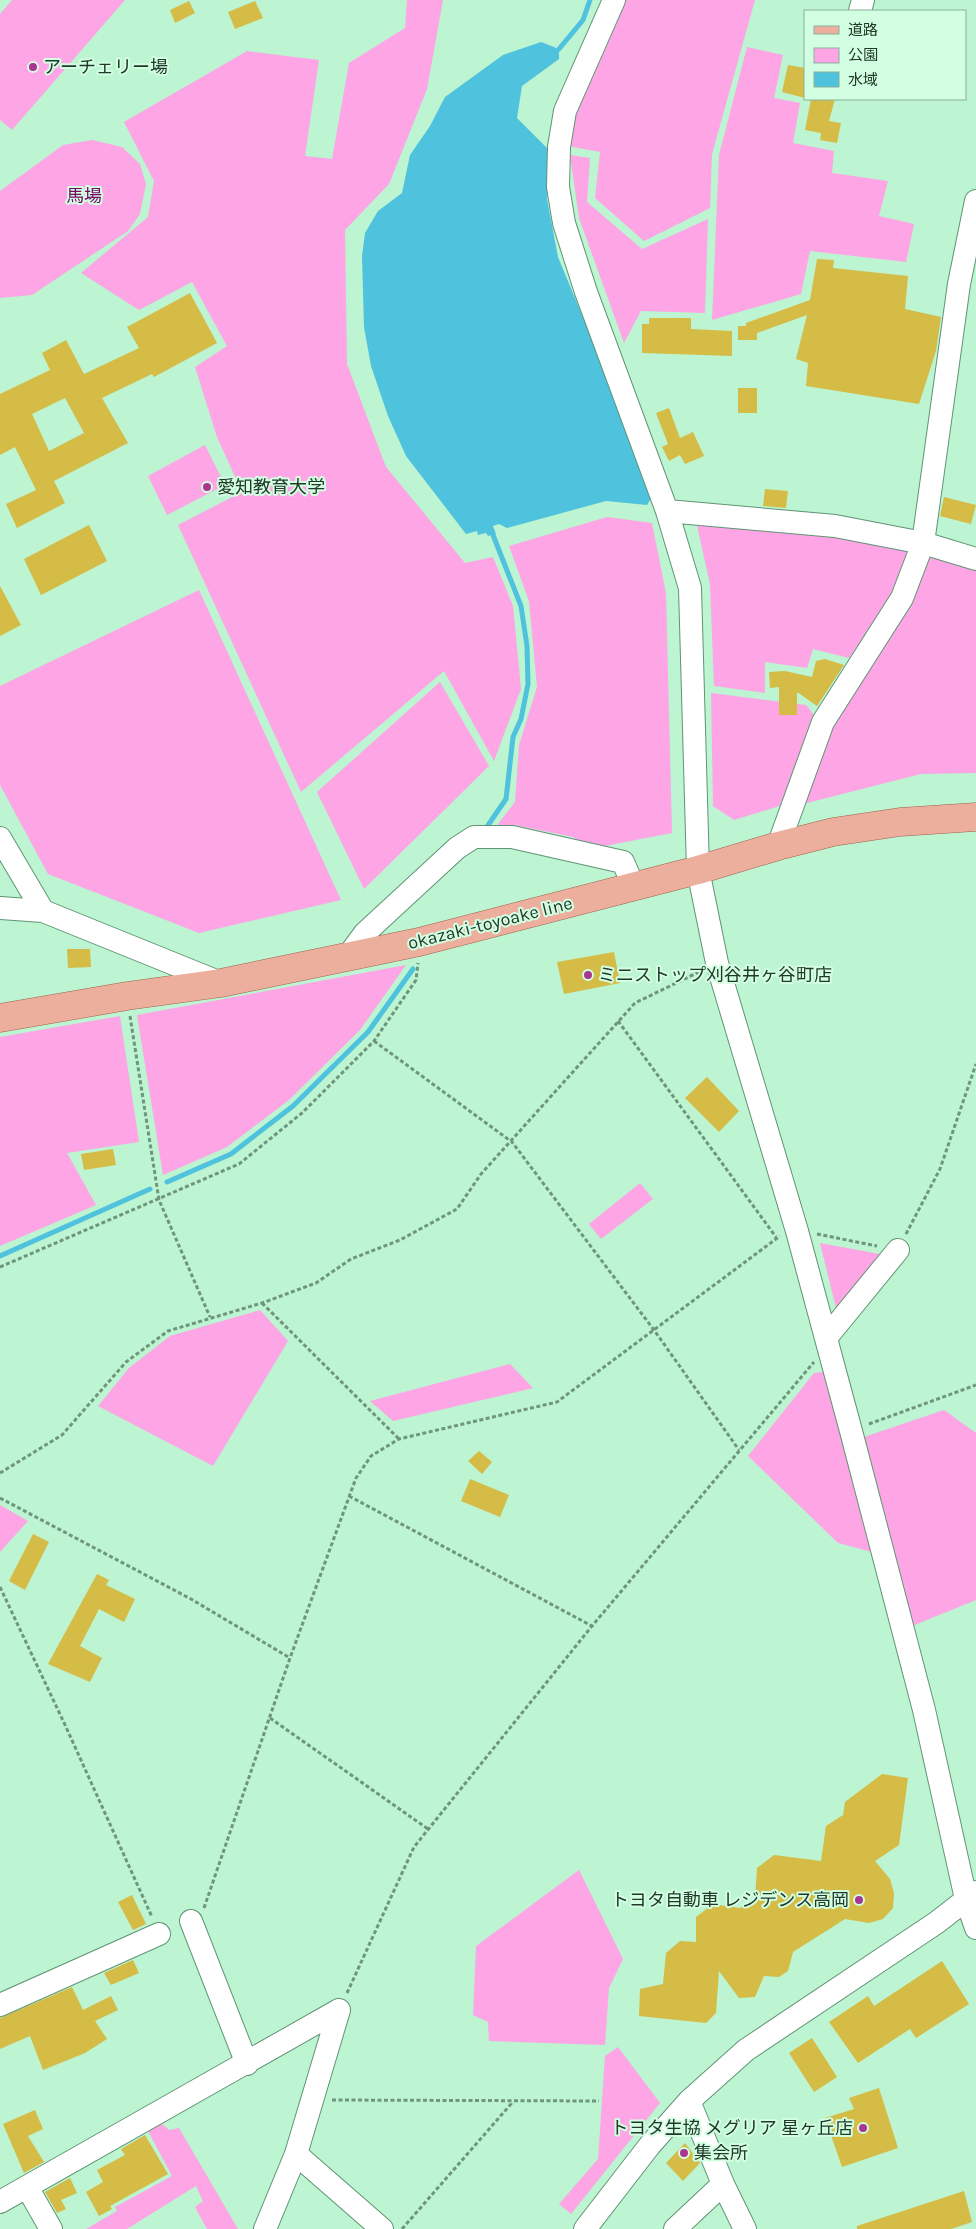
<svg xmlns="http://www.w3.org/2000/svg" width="976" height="2229" font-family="Karla,'Noto Sans JP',sans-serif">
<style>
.green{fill:#fda5e5}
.water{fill:#4fc2de}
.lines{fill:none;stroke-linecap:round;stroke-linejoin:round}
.stream{stroke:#4fc2de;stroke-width:5}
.building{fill:#d4bc46;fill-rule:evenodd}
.minor-casing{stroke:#609475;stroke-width:24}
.major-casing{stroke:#9e624a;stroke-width:29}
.path{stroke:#6f957d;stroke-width:3;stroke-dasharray:4 2.5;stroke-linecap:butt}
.minor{stroke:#fff;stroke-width:22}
.major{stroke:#edaf9d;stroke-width:28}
.poi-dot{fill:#a83690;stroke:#d2ffe2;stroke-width:2}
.labels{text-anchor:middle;stroke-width:4;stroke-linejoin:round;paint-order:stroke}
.poi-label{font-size:18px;fill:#22382b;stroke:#d2ffe2;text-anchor:start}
.park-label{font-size:18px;fill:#770664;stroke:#d2ffe2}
.street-label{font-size:18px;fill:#22382b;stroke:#d2ffe2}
</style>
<rect width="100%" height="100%" fill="#bdf4d1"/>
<path class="green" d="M12,0h113l-113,130 -12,-10v-106z
M407,0h36l-16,89 -38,95 -44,46 2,134 39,103 79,96 28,-6 20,49 8,83 -27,72 -50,-90 -143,121 -123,-267 64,-33 -25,-55 -22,-70 32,-21 -35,-64 -53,28 -58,-37 67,-56 6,-36 -30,-59 123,-71 72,9 -14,96 27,3 17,-96 56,-35z
M626,0h129l-43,154 -2,54 -66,33 -49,-43 5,-46 -32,-6 8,-35z
M747,47l36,8 -9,43 26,5 -7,40 41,8 -2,22 56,8 -9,35 35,8 -8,38 -96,-11 -9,43 -89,26 7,-165z
M92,140l30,7 18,17 6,20 -6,30 -12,17 -96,64 -32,3v-107l63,-46z
M570,155l20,3 -3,44 55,47 66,-30 -3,94 -64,-2 -17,32 -45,-125z
M205,445l20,40 -58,30 -19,-39z
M607,517l45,6 14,70 6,240 -83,16 -16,-12 -59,-12 -19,3 20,-26 4,-57 18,-58 -8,-86 -20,-55z
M696,521l135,12 81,16 -17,45 -46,64 -36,-9 -6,19 -42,-6v31l-51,-7 -4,-102z
M927,553l49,14v206l-55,1 -122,31 32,-82z
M199,590l142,310 -142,33 -151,-59 -48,-89v-99z
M440,682l49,84 -125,123 -47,-97z
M711,693l95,12 10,12 -33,88 -49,15 -21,-14z
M406,965l-46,65 -71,70 -62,47 -64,28 -26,-160z
M120,1016l19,126 -72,11 29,52 -96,41v-209z
M640,1183l13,16 -52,40 -12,-15z
M820,1243l65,12 -48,57z
M260,1310l28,31 -75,125 -115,-60 31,-38 41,-32z
M510,1364l23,24 -140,33 -23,-20z
M824,1372l48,180 -34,-9 -90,-87 66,-83z
M944,1410l32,23v167l-64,26 -51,-188z
M0,1505l28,16 -28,31z
M579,1870l44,89 -14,29 -4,57 -116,-4 -1,-19 -15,-7 3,-69z
M618,2047l42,56 -89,111 -12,-10 39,-45 7,-103z
M162,2124l7,6 10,-2 59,101h-31l-12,-22 8,-6 -7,-15 -69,43h-41l31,-18 -2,-4 57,-31 -24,-45z"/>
<path class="water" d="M541,42l18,7v10l-37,27 -5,32 30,30v51l11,58 97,235 -8,13 -41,-4 -99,27 -8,-4 -6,2 3,8 -8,2 -2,-3 -8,2 -1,-4 -11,3 -60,-78 -18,-40 -17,-50 -7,-39 -2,-71 3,-23 13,-22 24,-18 8,-38 20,-29 15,-29 58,-42z"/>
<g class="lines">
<path class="stream" d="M559,49l24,-29 7,-20
M484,831l22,-32 7,-62 8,-18 7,-35 -1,-38 -6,-40 -28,-71
M167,1182l64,-28 62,-48 75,-74 45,-63
M0,1256l150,-67"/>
</g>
<path class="building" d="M189,1l6,12 -20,10 -5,-13z
M255,1l8,17 -28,11 -7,-17z
M788,65l17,3v30l-23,-6z
M811,99h24l-6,22 12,2 -4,20 -17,-3 1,-7 -16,-3z
M817,259l17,1 -1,8 75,8 -3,33 36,8 -5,34 -17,53 -113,-18 2,-23 -12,-4 11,-44 -50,18v7h-19v-14h8v-3l64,-23z
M190,293l27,50 -63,34 -2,-3 -50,24 26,45 -74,38 11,22 -48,25 -11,-24 30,-14 -21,-43 -15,8v-61l50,-24 -8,-17 24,-13 18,34 55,-26 -12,-21zM65,398l19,35 -35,18 -17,-37z
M649,318h42v11l41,2v25l-90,-3v-29h7z
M738,388h19v25h-19z
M669,408l11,30 13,-6 11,24 -19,8 -5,-9 -11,6 -7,-14 6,-3 -12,-31z
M765,489l23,2 -2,17 -23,-2z
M944,497l32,8 -5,19 -31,-8z
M89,525l18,36 -66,34 -17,-36z
M0,586l21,39 -21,11z
M825,659l19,6 -27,41 -20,-14v23h-18v-28l-9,1 -1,-16 16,-1 27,6 4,-16z
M67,949h23l1,18 -23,1z
M614,952l6,31 -56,11 -7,-32z
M707,1077l32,34 -20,21 -34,-34z
M113,1149l3,16 -32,5 -3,-16z
M479,1451l13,11 -10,12 -14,-13z
M470,1479l39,16 -9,22 -39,-16z
M33,1534l16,8 -24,48 -16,-9z
M97,1574l12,6 -3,5 29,14 -11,23 -25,-13 -19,37 22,12 -12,24 -42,-18z
M882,1774l26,4 -9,67 -24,16 15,18 4,14 -1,15 -10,11 -14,4 -24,-4 -52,33 -5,19 -9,6 -15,-1 -9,21 -16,1 -20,-27 -3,42 -10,10 -67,-7 1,-27 23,-5 3,-31 14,-12 16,1v-25l17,-13 27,4 15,-10 2,-30 17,-13 47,6 5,-35 17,-11 2,-13z
M132,1895l14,29 -13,6 -15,-28z
M133,1960l6,13 -28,12 -7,-12z
M942,1961l27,43 -53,34 -6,-9 -52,34 -29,-41 39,-26 6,10z
M72,1987l11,23 28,-14 7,14 -23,11 12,18 -22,14 -42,17 -13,-34 -30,13v-31z
M812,2038l25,39 -23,15 -25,-39z
M879,2088l19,60 -56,19 -17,-49 29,-9 -5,-11z
M35,2110l8,19 -15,7 16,26 -20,11 -21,-49z
M145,2135l23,39 -58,32 2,3 -13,7 -13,-24 17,-10 -6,-12 28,-15 -4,-6z
M685,2143l15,20 -17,18 -17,-18z
M70,2178l7,15 -16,7 5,9 -9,4 -12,-21z
M964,2191l8,31 -21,7h-94v-3z"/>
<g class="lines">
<g class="minor-casing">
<path id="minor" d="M614,0l-49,111 -6,36 -1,40 6,36 22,69 81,219 23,77 8,282 19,93 80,268 54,200 73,279 42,189 10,29
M860,11l3,-11
M667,511l168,15 88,17 53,16
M0,838l43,73
M778,846l45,-124 79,-124 21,-55 36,-259 17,-83
M0,908l43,3 178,72
M348,956l17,-23 92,-85 17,-11h38l111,25 11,25
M826,1338l72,-88
M191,1921l56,143
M0,2005l159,-71
M689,2101l34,83
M296,2154l86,75
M27,2187l24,42
M0,2202l339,-192
M265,2229l31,-75 43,-144
M585,2229l65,-84 39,-44 57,-51 190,-127 40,-31
M675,2229l48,-45 22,45"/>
</g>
<g class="major-casing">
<path id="major" d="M0,1018l127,-22 94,-13 198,-41 279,-72 80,-24 55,-14 67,-10 76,-5"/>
</g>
<path class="path" d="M130,1016l29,184 51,117
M618,1021l158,216
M374,1041l138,101 142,188 85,120
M817,1234l60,12
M906,1234l34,-65 36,-105
M0,1267l239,-103 63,-51 72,-72 42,-61 2,-17
M262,1303l137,136
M869,1424l107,-39
M0,1473l62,-38 64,-73 42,-31 94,-28 54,-20 35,-24 49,-19 57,-31 24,-35 154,-171 66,-32
M349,1496l243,130
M0,1498l191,101 99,59
M0,1587l66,140 86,190
M270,1718l158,111
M204,1908l86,-250 66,-180 15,-22 28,-17 158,-37 223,-166
M347,1993l67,-146 178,-221 222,-264
M332,2100l267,1
M402,2229l109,-125v-3"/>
<use href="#minor" class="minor"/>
<use href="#major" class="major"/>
</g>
<g class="poi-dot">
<circle cx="33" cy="67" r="5"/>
<circle cx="207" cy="487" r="5"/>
<circle cx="588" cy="975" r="5"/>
<circle cx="859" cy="1900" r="5"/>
<circle cx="863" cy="2128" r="5"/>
<circle cx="684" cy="2153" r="5"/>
</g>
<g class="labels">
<g class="poi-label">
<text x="43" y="73">アーチェリー場</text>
<text x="217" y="493">愛知教育大学</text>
<text x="598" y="981">ミニストップ刈谷井ヶ谷町店</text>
<text x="849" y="1906" text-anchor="end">トヨタ自動車 レジデンス高岡</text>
<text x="853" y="2134" text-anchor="end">トヨタ生協 メグリア 星ヶ丘店</text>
<text x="694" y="2159">集会所</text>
</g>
<g class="park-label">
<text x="84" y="202">馬場</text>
</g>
<g class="street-label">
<text transform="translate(490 923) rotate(-14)" y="6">okazaki-toyoake line</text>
</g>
</g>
<rect x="804" y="10" width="162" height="90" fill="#d2ffe2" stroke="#8caf99"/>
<rect x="814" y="26" width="25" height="8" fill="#edaf9d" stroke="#8caf99"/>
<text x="848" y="35" font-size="15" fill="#22382b">道路</text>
<rect x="814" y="48" width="25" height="15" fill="#fda5e5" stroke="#8caf99"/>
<text x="848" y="60" font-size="15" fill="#22382b">公園</text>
<rect x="814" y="72" width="25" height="15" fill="#4fc2de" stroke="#8caf99"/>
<text x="848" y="85" font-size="15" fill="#22382b">水域</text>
</svg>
